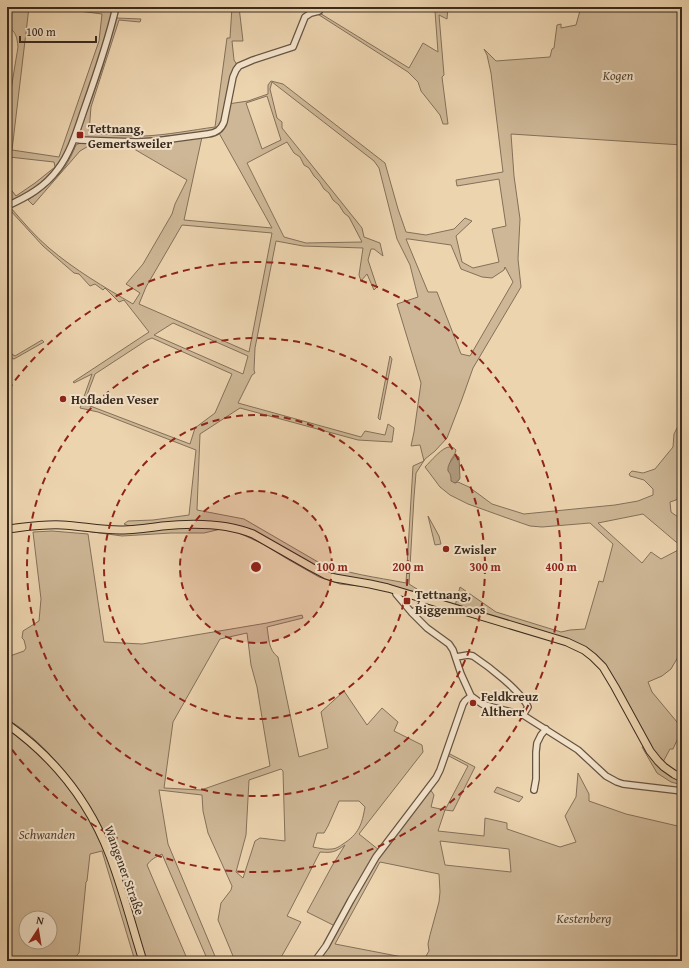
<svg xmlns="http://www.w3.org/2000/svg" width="689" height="968" font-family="'Gentium Book Plus',serif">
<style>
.green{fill:#ceb796;stroke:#84705a;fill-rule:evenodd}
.water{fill:#af9a7d;stroke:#806d57}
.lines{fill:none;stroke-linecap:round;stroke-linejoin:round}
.minor-casing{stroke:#665442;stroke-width:8}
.major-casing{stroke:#392a1d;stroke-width:9}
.minor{stroke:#f3e3cb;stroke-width:5.5}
.major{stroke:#ecd4af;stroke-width:7}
.ring{fill:none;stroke:#8f2418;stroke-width:2;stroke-dasharray:7 5}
.poi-dot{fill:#8f2418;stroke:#f3e3cb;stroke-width:1.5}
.labels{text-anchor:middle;stroke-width:4;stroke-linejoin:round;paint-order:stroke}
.park-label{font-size:13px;font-style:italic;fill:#574635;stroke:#f3e3cb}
.poi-label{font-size:13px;font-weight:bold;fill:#392a1d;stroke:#f3e3cb;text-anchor:start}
.street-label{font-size:13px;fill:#392a1d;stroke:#f3e3cb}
.centre{fill:#8f2418;stroke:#f3e3cb;stroke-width:2}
.ring-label{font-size:12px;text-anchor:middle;font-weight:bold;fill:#8f2418;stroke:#f3e3cb;stroke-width:4;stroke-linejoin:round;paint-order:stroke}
</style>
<rect width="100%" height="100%" fill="#ecd4af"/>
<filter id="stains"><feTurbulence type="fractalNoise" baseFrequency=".005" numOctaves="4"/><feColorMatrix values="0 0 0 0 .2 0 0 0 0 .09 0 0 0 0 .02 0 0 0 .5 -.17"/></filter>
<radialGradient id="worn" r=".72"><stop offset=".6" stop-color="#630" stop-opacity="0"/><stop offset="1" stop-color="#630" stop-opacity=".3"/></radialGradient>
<path class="green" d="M17,7h12l-17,143 47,7 40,-116 3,-27 -54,-7h42l16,3 1,-3h6l-8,33 -30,93 -15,30 -15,16 -10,8 -10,7 -18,9v-89l11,-67c-1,-10 -2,-16 -11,-20v-14h3zM9,157l45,5 1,5 -20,16 -19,13 -7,-9z
M232,7h7l4,34h-11l2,19 3,5c-4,13 -11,53 -18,62 -3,3 -8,4 -12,5l-68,7 -50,-1c-5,-1 -8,0 -10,-4l23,-65 14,-51 25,1 -1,3 -21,-2 -28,87 -2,25c18,3 37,4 55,4 24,-1 48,-6 71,-9l12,-89h3z
M431,7h4l9,3 1,-3h3l-1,12 -8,-4 5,60 -2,2 6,47h-5l-3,-9 -19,-24 -3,-9 -10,-10 -92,-59 2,-1 91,56 14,-25 15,9 -3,-41z
M581,7h101v138l-171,-11 3,42 6,43 -2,40 3,28 -48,81 -11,31 -15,39 -12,13 -10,8 -9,14 -2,24 -5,87 8,5 -3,2h-5l-42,-11 -23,-3 -11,-3 -22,-10 -61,-35 -16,-4 -105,2v-1l-5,-2 4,-3 25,-1 36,-5 7,-65 -98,-38 -18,-4 12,-34 -18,9 -1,-1 76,-50 -25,-32 -5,2 -14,-14 -2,2 -8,-6 -5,2 -11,-12 -5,-1 -31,-27 -34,-37 2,-1c12,14 24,28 38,40 26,22 55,39 84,56l7,-11 -14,-9 17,-20 29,-50 3,-10 12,-24 -58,-34 -39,-1 -10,6 -47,54 -5,-5c13,-9 26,-19 36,-32 5,-7 9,-16 12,-23l4,-2 122,-6 -18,83 88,8 -53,-95 9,-29 20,-3 20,-7v-9l3,-4 12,3 102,79 13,46 8,23 20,3 28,-6 11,-11 7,3 -16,15 6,26 11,6 26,-6 -7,-33 14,-3 -7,-47 -42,7 -1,-6 47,-8 -12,-99 -4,-18 -3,-6 12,12 54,-4 2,-8 2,-1 3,-23 4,-1v4l15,-3zM272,82l102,79 5,7 18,71 13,26 8,32 -21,7 24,79 -7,49 -3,14 9,-1 4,16 -11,5 -7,117c-30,-6 -60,-9 -88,-21l-74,-43 -47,-9 3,-76 40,-26 118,32 34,2 2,-14 -6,-4 -3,11 -20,-4 -4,6 -123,-34 14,-28 3,-2 -1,-3 1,-22 21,-107 27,5 60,2 -4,27 2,6 6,-7 7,16 3,-3 -9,-27 3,-11h3l9,7 -3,-13 -16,-6 -2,-9 -80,-100v-6l-5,-4 -7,-29zM267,96l14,44 -19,9 -16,-46zM287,142l7,11 6,4 4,8 5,3 5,8 5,5 5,8 5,4 4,7 6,5 5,8 5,4 13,25 -56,1 -22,-6 -37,-74zM182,225l90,8 -23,119 -110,-48 7,-17zM406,239h3l42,6 10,24 21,8 10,1 12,-8 1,-3 8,15 -43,74 -9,-2 -24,-62h-9zM173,323l75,33 -5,18 -89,-39zM152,338l80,36 -17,39 -20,15 -5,16 -105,-40 -1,-1 11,-29 52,-34z
M42,340l2,2 -30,17 -7,-3v-5l8,5z
M390,356l2,3 -12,61 -2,-2z
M682,413v79l-6,8 -6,2 1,10 11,8v27l-39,-33 -45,9 44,40 9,-11 10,7 21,-11v102l-11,19 -9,7 -14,6 4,10 30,36v9l-4,1 -5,11h-3l-7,13 -11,-13 -17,-31 -49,-70 -131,-42 5,-19 36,25 65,20 9,-2 15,-1 14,-48 4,1 10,-38 -23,-21 -48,4 -12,-1 -23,-8 -39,-14 -18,-9 -10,-8 -15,-20c5,-5 18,-21 25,-20 3,0 4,1 6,3 -1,5 -3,6 -5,10 -3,7 0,14 1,21l3,2 3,-1 11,5 23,17 32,10 91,-9 23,-4 15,-6v-6l-9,-9 -14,-4 -1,-2 3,-3 11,2 12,-4 18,-22 1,-13 7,-14z
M428,516l11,20 2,8 -6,1z
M186,527l35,2 -17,4h-33l-49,3 -44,-6v-1z
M52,531l36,3 16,108 38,2 125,-21 35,-8 1,3 -36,9c2,10 1,23 11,30l21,100 29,-9 -7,-36 23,-21 23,34 15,-17 16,14 -4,9 28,14 1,7 -64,82 20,16 -44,76 -28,-14 25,-46 13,-21c-10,7 -12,8 -25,7l-33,64 14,6 -22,39h-42l-4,-5 -15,-36 3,-17 10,-13 1,-4 -24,-53 -5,-22 -1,-16 -43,-5 9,54 49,117h-9l-46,-107c-6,3 -11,5 -15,11l41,96h-42l-56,-153c-22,-34 -48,-68 -83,-89v-62l17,-6 2,-3 -2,-8 -2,-2 1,-7 16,-10 2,-22 -8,-67zM247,633l4,32 6,22 13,79 -69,24 -37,-2 9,-66 47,-83zM281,769l2,2 2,70 -25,-3 -5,3 -12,37 -7,-6 10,-37 3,-55zM339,801h20l6,6c-3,17 -6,27 -22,37 -3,2 -7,5 -11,5 -7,1 -13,-1 -19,-2l4,-14h7l4,-7z
M239,533l13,3 40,23 67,26v1l-19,-2 -21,-7 -30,-17 -26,-16z
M7,727l21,16 31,31 23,31 23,45 9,24 26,87h-5l-33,-110 -12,3 -3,27 -1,1 -7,71 -2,2 -1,6h-55l-4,-3 -10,-1zM26,918h24v24h-24z
M645,746l37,34v5l-11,-3 -14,-9 -15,-26z
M448,753l27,14 -22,44 -8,-1 -7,21 46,5 1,-18 22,5v6l53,18 16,-5 -11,-26 11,-19 2,-24 11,21v7l37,13 56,13v134h-322l-23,-4v4h-7l-7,-4 -3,4h-4l55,-94 59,-78 4,6 -3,12 14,3 23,-44 -21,-11zM440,841l69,8 2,23 -66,-7zM380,862l59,12 1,18 -1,10 -9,33 -2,9 1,7 -6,10 -88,-17z
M497,787l26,10 -4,5 -25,-10z"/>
<path class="water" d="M455,455l4,2 1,21 -1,2 -4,3 -4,-2c0,-4 0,-7 -3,-10 -1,-6 4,-11 7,-16z"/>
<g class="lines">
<g class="minor-casing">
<path id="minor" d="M74,139l6,1 57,2 19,-1 52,-7c8,-1 13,-4 16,-12l9,-45 3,-7 3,-4 14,-6 40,-13 12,-30 6,-4 8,-2
M7,206c20,-9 38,-19 51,-37 13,-17 19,-39 26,-59 12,-34 24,-68 32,-103
M396,591v3l16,19 15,15 22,16 4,6 8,24 10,22 11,8 10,3 31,8 55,35 28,26 11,6 6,2 59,7
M412,613l9,-7 3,-7
M456,657l12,-2 5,1c15,10 48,35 55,51l-5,8
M534,790l2,-11v-27l1,-9 4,-8 5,-6
M315,961l11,-15 25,-46 25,-43 60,-79 4,-8 23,-66 2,-3 6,-5"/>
</g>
<g class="major-casing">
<path id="major" d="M7,529c18,-2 36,-5 55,-4 19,1 38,5 58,5 14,0 28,-2 42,-4 29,-3 64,-3 91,8l58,33 15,8 9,3 35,6 18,4 179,54 17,8 9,7 10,10 12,20 35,64 8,10 6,6 10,7 8,4
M7,724c48,34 82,77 103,132 13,34 22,70 33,105"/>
</g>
<use href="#minor" class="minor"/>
<use href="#major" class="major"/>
</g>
<circle cx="256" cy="567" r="76" fill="#8f2418" fill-opacity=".12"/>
<g class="ring">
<circle cx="256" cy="567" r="76"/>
<circle cx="256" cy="567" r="152"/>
<circle cx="256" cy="567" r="229"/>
<path d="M8 390A305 305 0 1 1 8 744"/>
</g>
<g class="poi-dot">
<rect x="76" y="131" width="8" height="8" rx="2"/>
<circle cx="63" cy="399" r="4"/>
<circle cx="446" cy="549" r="4"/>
<rect x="403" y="597" width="8" height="8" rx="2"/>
<circle cx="473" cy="703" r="4"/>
</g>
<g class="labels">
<g class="park-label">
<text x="618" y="80">Kogen</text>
<text x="47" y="839">Schwanden</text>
<text x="584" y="923">Kestenberg</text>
</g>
<g class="poi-label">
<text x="88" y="133">Tettnang,<tspan x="88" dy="15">Gemertsweiler</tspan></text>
<text x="71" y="404">Hofladen Veser</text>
<text x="454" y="554">Zwisler</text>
<text x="415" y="599">Tettnang,<tspan x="415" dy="15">Biggenmoos</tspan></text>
<text x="481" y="701">Feldkreuz<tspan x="481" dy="15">Altherr</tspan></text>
</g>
<g class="street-label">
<text transform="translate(125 870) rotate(70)" y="5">Wangener Straße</text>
</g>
</g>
<circle cx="256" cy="567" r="6" class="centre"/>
<g class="ring-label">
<text x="332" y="571">100 m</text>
<text x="408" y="571">200 m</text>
<text x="485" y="571">300 m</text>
<text x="561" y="571">400 m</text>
</g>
<rect width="689" height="968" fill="none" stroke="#ecd4af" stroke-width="24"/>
<rect x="8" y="8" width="673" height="952" fill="none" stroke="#392a1d" stroke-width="2"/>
<rect x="12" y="12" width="665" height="944" fill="none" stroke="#392a1d"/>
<g transform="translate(38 930) rotate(12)"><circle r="19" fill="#f3e3cb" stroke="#a99985"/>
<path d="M0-3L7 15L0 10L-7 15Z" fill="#8f2418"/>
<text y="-6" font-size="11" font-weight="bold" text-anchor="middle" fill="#392a1d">N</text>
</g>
<path d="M20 36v6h76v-6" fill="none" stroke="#392a1d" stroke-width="2"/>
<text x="26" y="36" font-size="12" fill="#392a1d" stroke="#f3e3cb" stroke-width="3" paint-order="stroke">100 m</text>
<rect width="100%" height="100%" filter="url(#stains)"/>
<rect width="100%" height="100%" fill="url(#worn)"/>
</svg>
